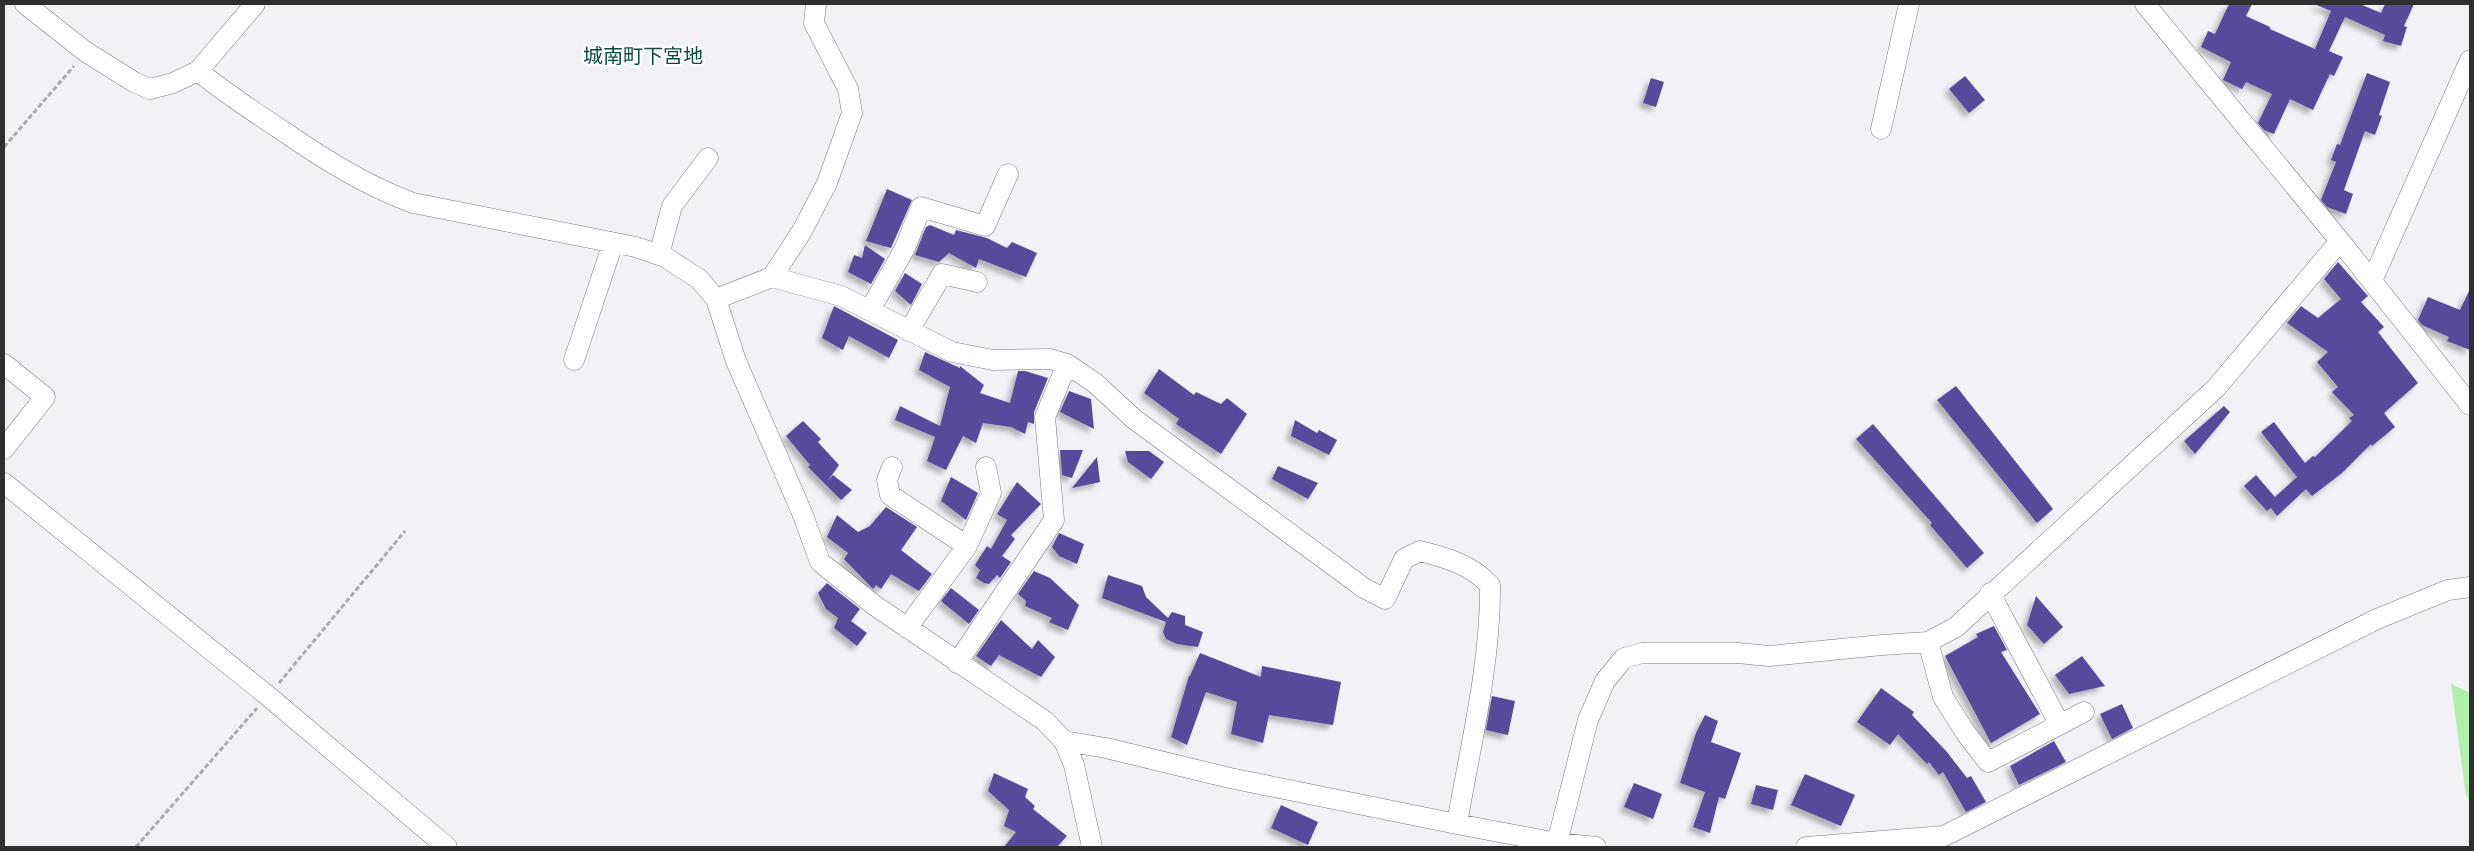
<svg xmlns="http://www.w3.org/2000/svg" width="2474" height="851" font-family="Spectral,'Noto Sans JP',serif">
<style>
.green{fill:#b0f0ac}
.building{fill:#574b9b;filter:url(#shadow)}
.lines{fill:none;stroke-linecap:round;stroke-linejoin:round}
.street-casing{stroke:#79797d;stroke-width:21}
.path{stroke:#acabaf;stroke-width:3;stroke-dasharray:5 2.5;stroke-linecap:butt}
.street{stroke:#fff;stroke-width:20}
.labels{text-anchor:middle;stroke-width:5;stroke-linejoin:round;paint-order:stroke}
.quarter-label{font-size:20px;fill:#0b4944;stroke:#fff}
</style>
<defs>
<filter id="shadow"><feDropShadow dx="-4.5" dy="4.5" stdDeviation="2.5" flood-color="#0004"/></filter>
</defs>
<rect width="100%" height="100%" fill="#f2f1f6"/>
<path class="green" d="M2451,684l19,9v109l-4,-7z"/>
<path class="building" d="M2229,4h23l-6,12 24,11v2l45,20 16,-38 -17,-7h46l21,9 4,-9h29l-10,22 3,1 -6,19 -18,-5 2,-6 -40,-18 -16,34 14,6 -9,19 -4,-2 -17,36 -23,-11 -16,35 -10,-4 -6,-7 14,-29 -26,-12 -4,7 -19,-9 8,-18 -30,-15 7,-16 7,3z
M2367,73l23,9 -11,33 3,1 -7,19 -10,-4 -21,59 9,4 -7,20 -19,-7 -6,-7 15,-38 -5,-2 6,-16 3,1z
M1965,76l20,24 -16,13 -20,-24z
M1651,78l13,4 -8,25 -13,-4z
M887,189l25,11 -21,48 -25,-7z
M930,225l24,10 2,-5 31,8 20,10 5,-6 25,11 -11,24 -47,-18 -3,9 -27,-15 -10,9 -24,-7 11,-28z
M865,245l20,14 -14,25 -23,-12 6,-17 8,3z
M2338,262l30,34 -7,6 23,25 -6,5 40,51 -34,30 11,14 -23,19 -1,-2 -29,29 -30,23 -6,-7 -29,27 -6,-8 -4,3 -23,-25 12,-11 19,22 22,-20 -36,-45 13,-10 31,41 8,-7 2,1 37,-36 -3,-3 5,-3 -22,-23 6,-5 -21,-25 11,-10 -41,-29 14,-17 17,12 23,-19 -17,-20z
M905,273l17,11 -11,21 -16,-14z
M2470,289v61l-23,-9 2,-4 -27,-12 -4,-5 10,-23 32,13z
M834,306l64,34 -9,18 -40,-22 -6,14 -21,-12z
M925,352l35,16v-2l24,19 -4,8 30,10 8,-32h7l23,7 -14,34v12l-6,-2 -3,12 -14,-7 -28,-4 -7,20 -13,-7 -17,34 -19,-9 8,-24 -40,-17 5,-14 40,20 10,-39 -31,-17z
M1159,369l35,26 2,-3 25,12 6,-6 20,16 -26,40 -45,-30 3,-5 -35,-26z
M1956,386l97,123 -16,14 -100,-123z
M1069,391l22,8 3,30 -34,-17z
M2224,406l6,6 -35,42 -11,-13z
M1295,420l22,13 2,-3 18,10 -8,15 -38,-19z
M803,421l18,18 -3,3 21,23 -12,17 6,-7 19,15 -11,10 -33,-33 2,-2 -24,-29z
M1873,424l111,129 -17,15 -37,-43 2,-2 -76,-84z
M1060,450h23l-11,28 -10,-3z
M1125,451h24l15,11 -13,17 -23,-17z
M1097,457l3,25 -28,6z
M1278,466l40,17 -10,16 -36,-20z
M951,477l27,16 -12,27 -25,-19z
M1017,482l24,22 -30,31 4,4 -13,17 9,6 -11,16 -3,-3 -8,9 -5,-1 -8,-5 4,-8 -5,-5 12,-19 4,3 16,-29 -10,-6z
M886,507l31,20 -16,23 31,24 -13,17 -28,-17 -10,15 -5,-4 -3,4 -29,-30 4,-6 -21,-16 10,-22 21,17 12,-6z
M1059,533l25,11 -7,20 -18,-8 -7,-9z
M1034,571l16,7 29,27 -11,25 -19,-8 3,-4 -27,-12 1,-5 -8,-7z
M1108,575l34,11 4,11 22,21 4,-6 13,4v9l18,7 -5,15 -21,-3 -11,-5 -3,-7 3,-10 -64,-24z
M827,583l33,26 -9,12 16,12 -10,13 -23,-18 4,-10 -12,-9 -8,-16z
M951,588l28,22 -10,14 -28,-23z
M2036,596l27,31 -19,17 -17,-19z
M1001,620l31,29 6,-9 17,17 -14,20 -42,-22 -8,11 -15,-10z
M1994,626l13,24 -6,2 39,62 -49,29 -46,-87 33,-19 -2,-3z
M1200,653l61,24 1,-11 79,16 -8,43 -64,-10 -6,28 -32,-9 6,-32 -31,-10 -19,53 -16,-8 18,-61h1z
M2082,656l23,30 -36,8 -14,-19z
M1881,688l33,24 -2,3 35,37 20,26 4,-2 15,26 -20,10 -23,-40 -4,3 -10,-13 -2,2 -29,-30 -8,11 -33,-23z
M1492,696l23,5 -7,34 -22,-5z
M2122,704l11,24 -21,11 -12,-25z
M1705,715l13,6 -7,21 30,11 -16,46 -6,-2 -9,36 -17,-6 12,-35 -25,-9 16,-50z
M2054,741l12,21 -47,23 -9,-19z
M994,773l34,16 -3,8 10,9 -2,3 34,27 -10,11h-53l12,-15 -12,-6 5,-16 -21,-19z
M1805,774l50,21 -14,31 -50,-21z
M1634,783l28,11 -9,25 -29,-12z
M1756,785l22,5 -5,20 -22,-6z
M1281,805l37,17 -10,23 -37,-17z"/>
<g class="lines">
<g class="street-casing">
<path id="street" d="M25,4l61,48 48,30 16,7 23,-6 25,-12 57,-67
M2145,4l195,237 130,164
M198,71c27,22 56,41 85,60 42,29 82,54 130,72l223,44 29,10 34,22 17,20 20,62 67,154 17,47 54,43 171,116 19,20 10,24 18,82
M1881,129l28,-125
M659,255l13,-49 36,-48
M772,277l69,19 111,56 41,8 57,-1 17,5 28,19 39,36 230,169 21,11 19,-40 16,-8c27,7 50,13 70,34 1,78 -20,162 -33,239
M2372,281l98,-221
M716,299l56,-22 30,-46 25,-48 25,-70 -4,-24 -34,-66 2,-19
M870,310l35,-62 16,-41 64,19 23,-52
M909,331l33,-57 35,8
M574,360l39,-117
M4,364l41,33 -41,52
M892,467l-5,13 3,15 77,51
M4,483l264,213 179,151
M1990,593l70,132
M907,628l60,-82 24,-53 -5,-26
M1928,642l15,55 22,35 23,30 96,-50
M957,663l97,-143 -9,-103 22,-53
M1064,741l42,7 124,30 227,46 100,19 39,4
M1557,843l31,-123 17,-39 19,-23 18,-5h96l31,3 113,-11 46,-3 28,-15 260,-239 124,-147
M1806,847l138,-11 433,-217 71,-29 22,-3"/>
</g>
<path class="path" d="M4,147l70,-81
M279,683l126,-152
M136,847l121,-139"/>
<use href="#street" class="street"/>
</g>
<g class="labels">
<g class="quarter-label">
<text x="643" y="63">城南町下宮地</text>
</g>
</g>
<rect width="2474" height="851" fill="none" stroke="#2f2f31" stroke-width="10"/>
</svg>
